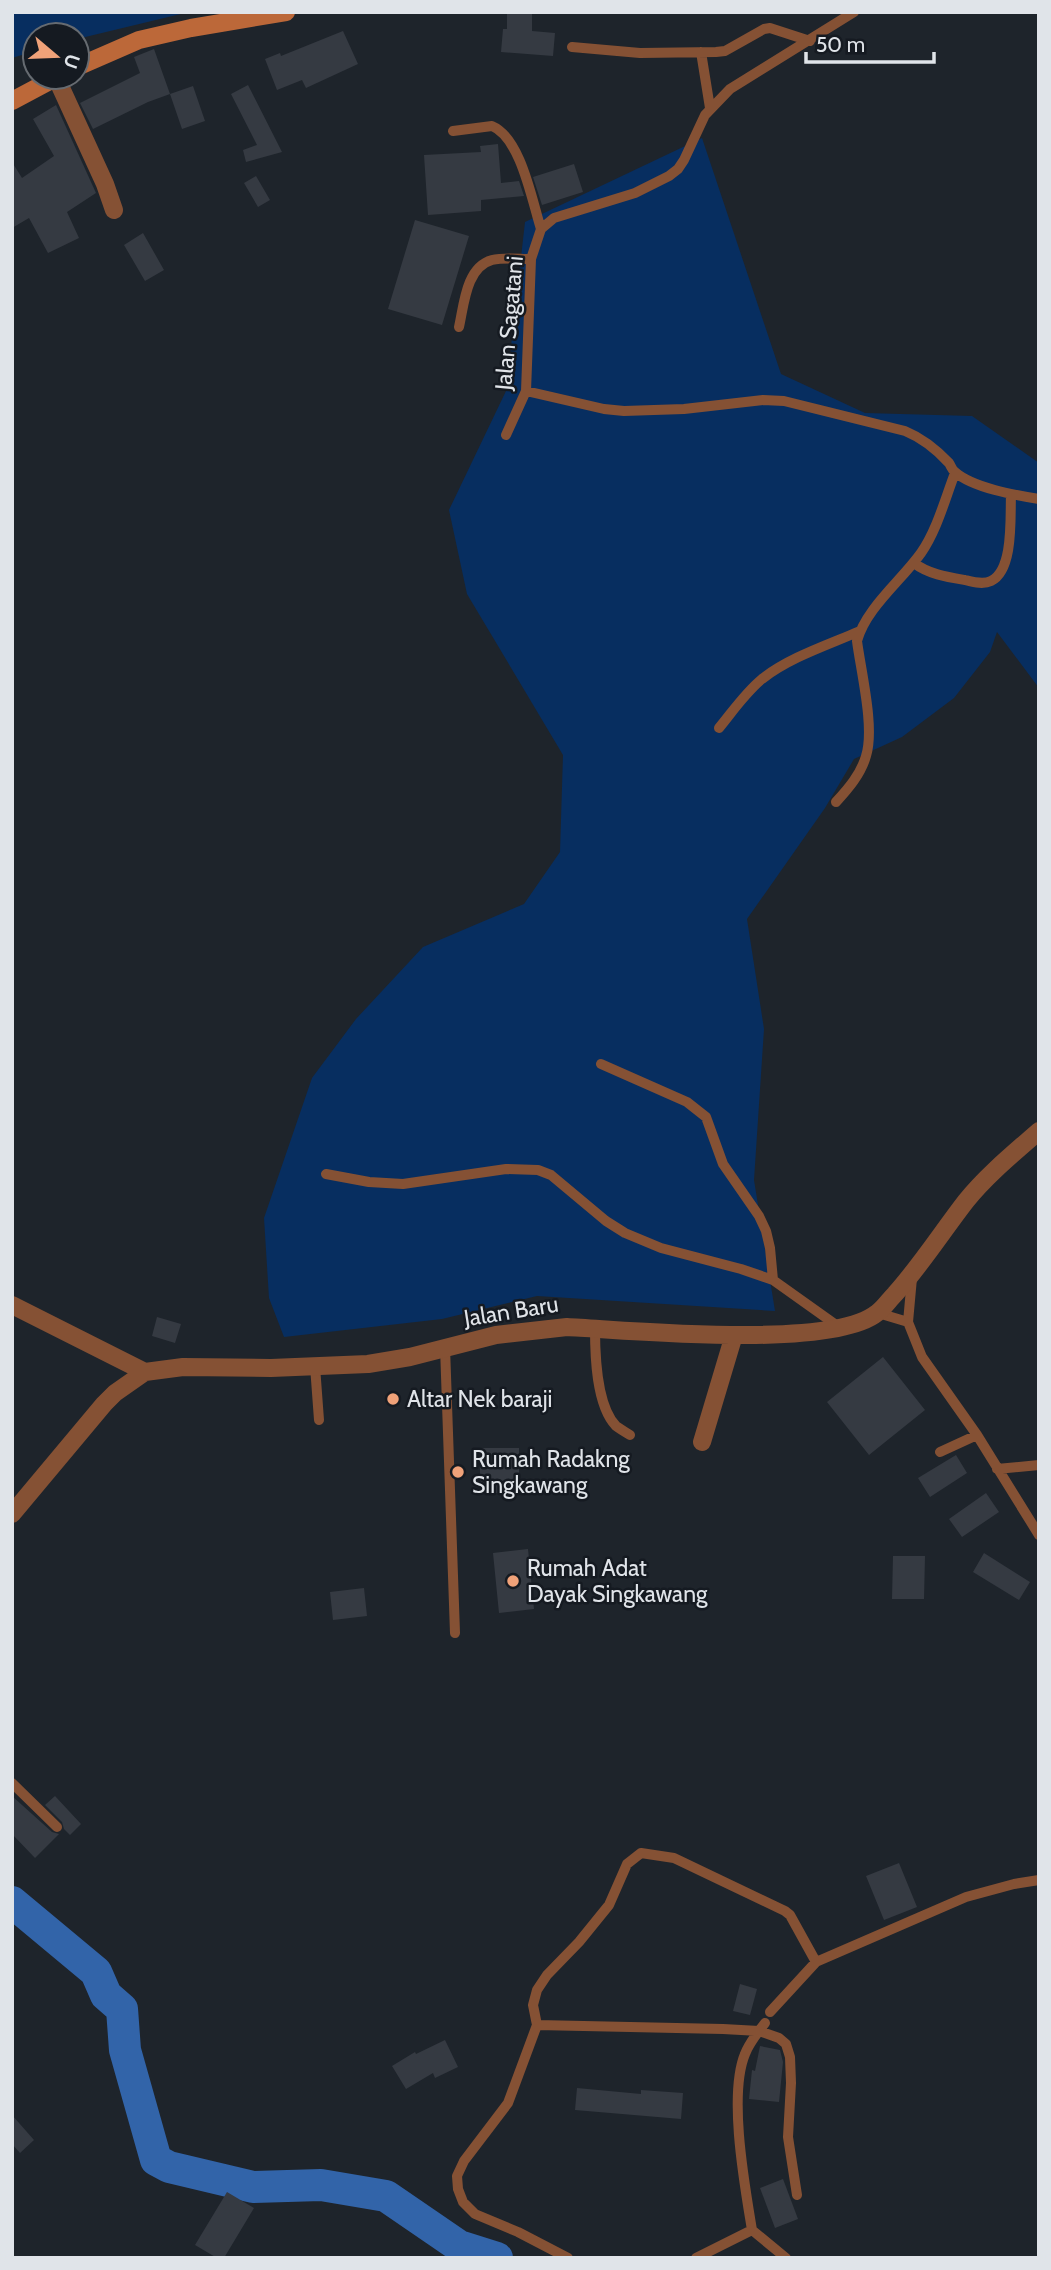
<svg xmlns="http://www.w3.org/2000/svg" width="1051" height="2270" font-family="Cabin,sans-serif">
<style>
.green{fill:#072e60}
.lines{fill:none;stroke-linecap:round;stroke-linejoin:round}
.river{stroke:#3264a9;stroke-width:32}
.building{fill:#353a42}
.lane{stroke:#855134;stroke-width:10}
.street{stroke:#855134;stroke-width:18}
.secondary{stroke:#bc6839;stroke-width:18}
.poi-dot{fill:#f0a279;stroke:#151a21;stroke-width:2.5}
.labels{text-anchor:middle;stroke-width:5;stroke-linejoin:round;paint-order:stroke}
.street-label{font-size:23px;fill:#e0e4e9;stroke:#151a21}
.poi-label{font-size:23px;fill:#e0e4e9;stroke:#151a21;text-anchor:start}
</style>
<rect width="100%" height="100%" fill="#1e242b"/>
<path class="green" d="M12,12h177l-112,27v-4h-42v16l-23,7z
M702,138l79,236 84,39 107,3 67,47v225l-42,-56 -7,20 -36,46 -52,39 -48,22 -29,49 -78,111 17,110 -10,151 21,131 -238,-15 -95,23 -158,18 -15,-39 -5,-80 48,-140 44,-59 67,-72 101,-43 36,-52 3,-97 -96,-161 -18,-84 57,-119 19,-169z"/>
<g class="lines">
<path class="river" d="M12,1902l84,70 10,23 16,14 3,41 31,110 13,7 84,20 68,-2 65,11 73,50 38,12"/>
</g>
<path class="building" d="M507,12h25v19l23,2 -2,23 -52,-4 2,-23h4z
M343,31l15,33 -52,24 -4,-8 -25,10 -12,-31 15,-6 1,3z
M154,49l16,45 -22,8 -55,27 -13,-26 60,-30 -6,-16z
M248,85l34,67 -36,10 -3,-12 14,-5 -26,-51z
M193,86l12,35 -23,8 -12,-35z
M56,105l40,88 -29,19 12,26 -31,15 -19,-35 -17,10v-66l10,16 32,-22 -21,-37z
M498,144l3,39 18,-2 5,15 -43,4v11l-53,4 -4,-60 57,-3 -1,-6z
M574,164l9,28 -41,13 -9,-28z
M256,176l14,24 -12,7 -14,-24z
M415,220l54,16 -27,89 -54,-16z
M143,233l21,37 -19,11 -21,-36z
M157,1317l24,7 -6,19 -23,-7z
M883,1357l42,53 -56,45 -42,-53z
M480,1448h39v45h-39z
M956,1455l11,18 -37,24 -12,-19z
M986,1493l13,19 -37,25 -13,-18z
M528,1549l6,60 -35,4 -6,-60z
M984,1553l46,29 -11,18 -46,-28z
M893,1556h32l-1,43h-32z
M364,1588l3,28 -34,4 -3,-28z
M12,1796l40,36 7,2 -24,24 -23,-24z
M55,1796l26,28 -11,11 -6,-6 -2,-7 -17,-17z
M899,1863l18,44 -33,13 -18,-44z
M740,1984l17,5 -7,26 -17,-4z
M445,2040l13,27 -23,11 -2,-5 -27,16 -14,-23 23,-14 1,2z
M760,2046l20,4 3,12 -4,40 -30,-3 3,-29 3,1z
M577,2088l64,6v-4l42,3 -2,26 -106,-9z
M12,2115l22,25 -14,13 -8,-9z
M783,2179l15,40 -23,9 -15,-40z
M227,2192l27,16 -30,50h-7l-22,-13z"/>
<g class="lines">
<path class="lane" d="M572,47l68,6 76,-1 9,-1 39,-22 6,-1 40,13
M701,52l9,56
M453,131l39,-5c29,12 40,75 49,103
M459,327c5,-22 7,-60 33,-67 12,-3 27,-1 39,-1
M526,391l78,18 20,2 60,-2 79,-9 21,1 121,30c17,7 31,18 44,32 2,3 3,7 6,9 18,16 60,23 84,27
M506,435l20,-44 5,-132 10,-30 13,-11 81,-25 34,-17 9,-7 6,-9 21,-45 25,-26 124,-77
M914,563c14,11 33,14 51,17 8,2 18,5 26,1 23,-11 19,-64 20,-86
M719,728c14,-17 26,-35 43,-49 28,-22 66,-34 98,-48
M836,802c12,-13 25,-28 30,-46 9,-28 -5,-84 -9,-115 9,-33 44,-60 64,-88 16,-23 24,-54 34,-80
M601,1064l86,38 19,15 17,47 36,52 7,15 4,17 3,32
M326,1174l43,8 34,2 103,-15 32,1 13,5 55,46 19,12 36,15 80,21 32,11 66,47
M878,1313l30,9 14,35 55,78 62,100
M908,1322l4,-44
M595,1328c0,27 1,77 21,98 4,3 9,6 14,9
M445,1347l10,286
M315,1366l4,54
M940,1452l37,-17
M997,1469l42,-4
M12,1783l45,44
M770,2012l46,-50 150,-65 48,-13 25,-4
M765,2023c-7,9 -16,20 -20,31 -17,41 0,133 7,176l34,28
M537,2025l186,4 36,2 20,7 7,6 4,13 1,26 -3,54 9,58
M568,2258l-50,-26 -43,-18 -12,-12 -5,-13 -1,-13 7,-15 44,-58 29,-78 -4,-20 4,-15 10,-15 32,-33 30,-37 18,-41 14,-11 33,5 111,53 5,4 26,47
M696,2258l56,-28"/>
<path class="street" d="M56,77l49,107 9,26
M12,1305l133,67
M702,1442l32,-107
M12,1514l92,-110 11,-11 30,-21 38,-5 88,1 97,-4 42,-7 86,-22 71,-8c63,3 264,23 310,-14 7,-5 12,-13 18,-19 26,-29 47,-62 71,-93 21,-26 48,-48 73,-70"/>
<path class="secondary" d="M77,67l62,-27 52,-12 95,-16
M12,101l45,-24"/>
</g>
<g class="poi-dot">
<circle cx="393" cy="1399" r="7"/>
<circle cx="458" cy="1472" r="7"/>
<circle cx="513" cy="1581" r="7"/>
</g>
<g class="labels">
<g class="street-label">
<text transform="translate(509 323) rotate(-85)" y="8">Jalan Sagatani</text>
<text transform="translate(511 1311) rotate(-9)" y="8">Jalan Baru</text>
</g>
<g class="poi-label">
<text x="407" y="1407">Altar Nek baraji</text>
<text x="472" y="1467">Rumah Radakng<tspan x="472" dy="26">Singkawang</tspan></text>
<text x="527" y="1576">Rumah Adat<tspan x="527" dy="26">Dayak Singkawang</tspan></text>
</g>
</g>
<rect width="1051" height="2270" fill="none" stroke="#e0e4e9" stroke-width="28"/>
<g transform="translate(56 56) rotate(109)"><circle r="33" fill="#151a21" stroke="#666b71" stroke-width="2"/>
<path d="M0-5L12 26L0 18L-12 26Z" fill="#f0a279"/>
<text y="-10" font-size="19" font-weight="bold" text-anchor="middle" fill="#e0e4e9">U</text>
</g>
<path d="M806 52v10h128v-10" fill="none" stroke="#e0e4e9" stroke-width="3.5"/>
<text x="816" y="52" font-size="21" fill="#e0e4e9" stroke="#151a21" stroke-width="5" paint-order="stroke">50 m</text>
</svg>
